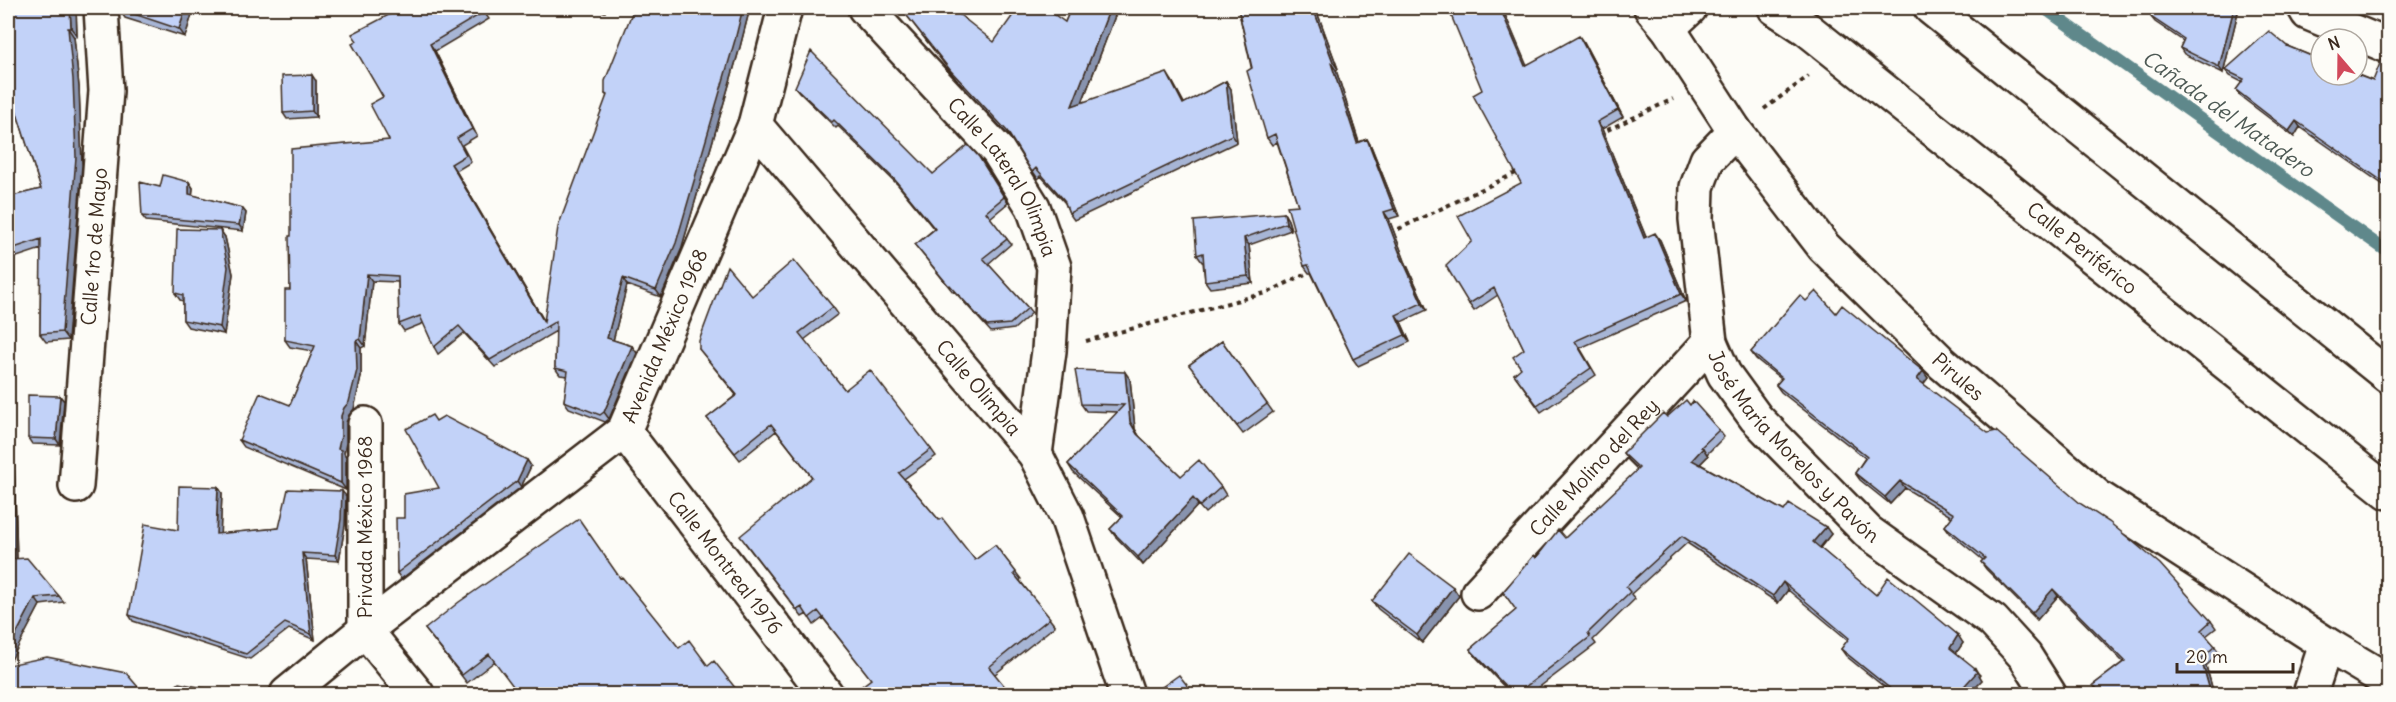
<svg xmlns="http://www.w3.org/2000/svg" width="2396" height="702" font-family="Delius,sans-serif">
<style>
.lines{fill:none;stroke-linecap:round;stroke-linejoin:round}
.stream{stroke:#5f888b;stroke-width:12}
.minor-casing{stroke:#3b2a1e;stroke-width:38}
.highway-casing{stroke:#3b2a1e;stroke-width:38}
.path{stroke:#3b2a1e;stroke-width:4;stroke-dasharray:4.5 4.5;stroke-linecap:butt}
.minor{stroke:#fdfcf7;stroke-width:33}
.highway{stroke:#fdfcf7;stroke-width:33}
.wall{fill:#a7b5d5;stroke:#3b2a1e;stroke-width:1.5}
.shaded-wall{fill:#8893ae;stroke:#3b2a1e;stroke-width:1.5}
.building{fill:#c2d2f8;stroke:#3b2a1e;stroke-width:1.5}
.labels{text-anchor:middle;stroke-width:6;stroke-linejoin:round;paint-order:stroke}
.street-label{font-size:20px;fill:#3b2a1e;stroke:#fdfcf7}
.water-label{font-size:21px;font-style:italic;fill:#4d5954;stroke:#fdfcf7}
</style>
<rect width="100%" height="100%" fill="#fdfcf7"/>
<filter id="ink" filterUnits="userSpaceOnUse"><feTurbulence type="fractalNoise" baseFrequency=".0167" numOctaves="2"/><feDisplacementMap in="SourceGraphic" scale="12" xChannelSelector="R" yChannelSelector="G"/><feConvolveMatrix kernelMatrix="1 2 1 2 8 2 1 2 1" color-interpolation-filters="sRGB"/></filter>
<g filter="url(#ink)">
<g class="lines">
<path class="stream" d="M2044,8l344,244"/>
<g class="minor-casing">
<g id="minor">
<path id="s1" d="M865,8l133,143 35,56 21,60 -5,84 -14,103"/>
<path id="s2" d="M1651,8l17,20 67,103 89,116 119,117 155,133 228,147 62,37"/>
<path d="M2305,8l3,5 80,33"/>
<path d="M1668,28l22,-20"/>
<path id="s3" d="M755,125l280,329 32,63 60,177"/>
<path id="s4" d="M1735,131l-28,29 -10,27 -1,32 14,123 14,32 32,44 112,114 125,89 32,35 24,38"/>
<path d="M365,424v206l52,64"/>
<path id="s5" d="M624,431l202,263"/>
<path id="s6" d="M76,486l30,-395 -5,-83"/>
<path id="s7" d="M1478,593l232,-251"/>
<path id="s8" d="M287,694l78,-64 259,-199 131,-306 30,-117"/>
<path d="M2310,694l16,-50"/>
</g>
</g>
<g class="highway-casing">
<g id="highway">
<path id="s9" d="M1775,8l32,21 581,463"/>
<path d="M1931,8l457,368"/>
</g>
</g>
<path class="path" d="M1764,109l45,-33
M1599,134l74,-35
M1390,233l128,-61
M1086,341l183,-49 44,-22"/>
<use href="#minor" class="minor"/>
<use href="#highway" class="highway"/>
</g>
<path class="wall" d="M76,8l1,28 -3,1 5,50 3,78 -14,175 -22,2 -6,-8 1,-85 -33,11v-63l33,-8 -33,-104z
M194,8l-9,29 -60,-19 -6,-9z
M592,8h14l-1,4z
M656,8h94l-10,39 -59,203 -20,47 -34,-12 -14,55 19,6 5,7 -28,66 -4,3 -36,-14 -5,-7 4,-25 -8,-1 -5,-7 1,-37 -61,36 -31,-34 -26,21 -4,-7 -10,-24 -20,8 -5,-7 -1,-42 -26,-1 -7,65 -4,2v29l-7,32 -5,6 -3,8v20l-2,10 2,4v33l-102,-43 -5,-7 51,-35 23,-54 -23,-4 -5,-7 5,-50 1,-54 98,-96 -6,-43 -26,-56 127,-29 5,7 -54,32 42,85 -15,9 9,17 -15,9 88,150 63,-225 -2,-2z
M1071,8h47l-36,95 90,-22 12,23 42,-23 5,8 6,53 -163,78 -5,-7 -4,-10 -24,-27 -3,3 -28,-42 -54,-58 -52,-67 90,30 71,-20z
M1238,8h91l-12,4 21,57 -2,1 23,72 8,-3 4,7 28,70 -10,3 16,42 22,49 -26,12 9,20 -52,24 -5,-7 -42,-86h-2l-5,-7 -6,-61 -21,-63 -5,3 -5,-7z
M2148,8h91l-16,65 -39,-19 -4,-6 3,-7 -28,-19 -4,-5 3,-4z
M1503,10l23,55 58,-22 39,74 -21,12 44,108 14,3 26,61 -106,47 16,27 -55,37 -27,-38 7,-5 3,-20 -26,-54 -24,16 -5,-7 3,-63 49,-58 -39,-93z
M2287,46l86,35 15,-25v132l-88,-61 -6,10 -54,-41 -4,-6 6,-8 -12,-6 -5,-6z
M316,81v36l-29,2 -4,-6z
M795,87l138,87 50,-12 25,41 -18,15 21,26 -23,20 40,44 4,5 -18,16 -23,3 -37,-41 -1,1 -38,-47 19,-16 -36,-44 -60,-59 -2,2 -37,-36z
M189,182l4,6 -1,7 50,13 4,5 -3,18 -97,-10 -4,-5 18,-29z
M1284,213l4,7 3,10 -42,15 4,38 -43,5 -5,-7 -2,-19h-1l-5,-7z
M220,230l5,7 8,37 -9,60 -36,-7 -5,-7v-19l-3,-1 -5,-7z
M1806,301l30,12 87,58 5,7 -5,6 288,237 5,7 -10,8 14,17 -14,13 8,28h-114l-7,-9 30,-23 -65,-66 -21,24 -51,-51 -5,-7 2,-2 -33,-27 -5,-7 7,-9 -47,-29 -15,16 -30,-24 -5,-7 10,-15 -84,-66 -5,-7 5,-6 -25,-20 -5,-7z
M833,307l5,7 -34,26 41,50 86,59 5,7 -32,23 35,41 36,40 20,-15 26,34 -1,2 35,45 -60,48 -124,5 -48,-61 -9,7 -7,-11 -5,3 -57,-74 67,-66 -36,-46 -36,29 -33,-42 29,-23 -37,-46z
M1222,341l51,71 -30,22 -54,-69z
M1130,379l5,50 4,7 42,40 40,11 5,8 -21,18 -7,-8 -55,60 -28,-29 -5,-7 12,-12 -49,-45 -5,-8 50,-52 -32,-1 -5,-7z
M60,396l4,5 -4,44 -28,-1 -4,-6z
M1690,405l29,25 5,7 -17,17 1,2 -8,8 84,47 47,23 -11,14 56,47 87,48 -7,10 24,22 -1,1 3,4 -14,14h-75l-47,-38 -5,-7 7,-9 -60,-50 -10,13 -91,-60 -56,51 4,5 -42,41 3,4 -66,50h-19l-35,-37 -6,-8 46,-39 20,-52 29,-20 73,-68 -10,-10 -5,-7 44,-36z
M436,421l91,39 4,6 -10,21 -120,92 -4,-6 7,-55 35,-30z
M8,454l6,7 3,97 42,38 5,6 -24,3 -32,60v29z
M218,487l4,6 -2,41 59,-6 67,-32 -1,29 -6,36 -33,-2 9,81 -26,-11 -39,30 -117,-38 -4,-6 49,-85z
M620,578l59,70 29,18 32,28 -246,-32 -27,21 -42,-54z
M1459,596l-37,47 -44,-34 -6,-8z"/>
<path class="shaded-wall" d="M70,8h6l1,28 -6,-8z
M186,8h8l-9,29 -6,-8z
M743,8h7l-10,39 -59,203 -20,47 -5,-7z
M1110,8h8l-40,105 -6,-7z
M1313,8l4,4 21,57 -5,-7z
M1500,8h1l2,2 27,63 -5,-7z
M2234,8h5l-16,65 -4,-6z
M68,28l6,9 5,50 3,78 -14,175 -6,-8z
M1579,36l5,7 39,74 -5,-7z
M430,44l5,7 42,85 -5,-7z
M1331,63l5,7 25,80 -4,-7z
M1167,73l5,8 17,31 -6,-8z
M312,75l4,6v36l-4,-6z
M1226,81l5,8 6,53 -5,-7z
M2296,121l4,6 -6,10 -5,-6z
M1597,122l5,7 47,116 -5,-7z
M1367,139l4,7 28,70 -5,-7z
M451,164l5,7 93,158 -5,-7z
M189,182l4,6 -1,12 -3,-6z
M242,208l4,5 -3,18 -4,-6z
M1384,212l5,7 16,42 22,49 -5,-7 -22,-49z
M1284,213l4,7 3,10 -5,-7z
M220,230l5,7 8,37 -9,60 -4,-7z
M1655,233l5,7 26,61 -5,-7z
M1244,238l5,7 4,38 -5,-7z
M367,274l5,7 -7,65 -5,-7z
M623,278l4,7 -15,60 -5,-7z
M1396,315l5,7 9,20 -5,-7z
M356,341l5,7v29l-7,32 -5,6 -3,8v20l-2,10 2,4v33l-5,-7 -3,-34 3,-33z
M632,346l5,7 -28,66 -5,-7z
M1923,371l5,7 -6,8 -5,-7z
M1125,372l5,7 5,50 7,12 -12,-19z
M60,396l4,5 -4,44 -4,-6z
M1703,448l5,8 -11,11 -5,-7z
M10,455l4,6 3,104 -5,-6z
M527,460l4,6 -10,21 -4,-6z
M1900,481l5,7 -15,16 -5,-7z
M218,487l4,6 -2,47 -4,-6z
M342,491l4,5 -1,29 -6,36 -4,-6z
M1193,498l5,7 -55,60 -5,-8z
M1826,527l5,7 -13,16 -5,-8z
M302,553l4,6 9,81 -4,-6z
M1783,582l5,8 -10,13 -5,-7z
M1453,587l6,9 -37,47 -5,-8z
M2053,589l5,7 -21,24 -5,-7z
M35,598l5,7 -32,61v-16z
M1958,635l5,8 -8,12 -5,-7z
M2201,659l5,7 8,28h-3z
M1975,668l7,12 -14,14h-11z"/>
<path class="building" d="M8,8h62l1,20h-3l5,51 3,78 -14,175 -22,2 1,-95 -33,11v-53l33,-8 -33,-104z
M120,8h66l-7,21 -60,-20z
M402,8h77l5,4 -54,32 42,85 -15,9 9,17 -15,9 93,158 14,-95 49,-132 -2,-1v-13l29,-73h12l9,3 1,-3h87l-8,32 -59,203 -20,47 -33,-12 -16,60 25,8 -28,66 -4,3 -36,-14 4,-30 -13,-3 1,-47 -66,39 -31,-34 -25,21 -14,-31 -21,8 -1,-48 -31,-2 -7,65 -4,2 1,29 -8,32 -5,6 -3,8v20l-3,13 3,1v33l-102,-43 21,-47 30,12 25,-59 -30,-6v-50h5l-1,-54h2v-87l98,-9 -19,-36 13,-7 -31,-53 5,-3 -5,-7z
M903,8h48l43,34 24,-34h27l20,14 6,-14h39l-38,98 95,-33 16,31 43,-23 6,54 -163,78 -5,-13 -28,-32 -4,4 -25,-41 -56,-60 -47,-59z
M1238,8h75l20,54 -2,1 26,80 10,-4 27,70 -10,3 16,42 22,49 -26,12 9,20 -52,24 -45,-94 -4,1 -17,-60 11,-1 -23,-71 -8,4 -20,-67 5,-3z
M1448,8h52l25,58 54,-30 39,74 -21,12 47,116 11,-5 26,61 -106,47 16,27 -54,37 -23,-31 7,-6 -8,-11 11,-8 -30,-61 -25,16 -23,-38 26,-25 -14,-25 63,-33 -48,-88 9,-5z
M2150,8h84l-15,59 -39,-19 4,-9 -33,-22 4,-6z
M2269,31l18,15 34,14v15h36l16,6 9,-23 6,-2v129l-92,-64 -7,10 -53,-41 8,-11 -19,-9z
M811,51l122,123 35,-29 11,12 25,40 -18,15 21,27 -24,19 45,50 -18,16 -23,2 -37,-41 -1,1 -34,-41 20,-16 -40,-49 -61,-60 -2,2 -37,-35z
M312,75v36l-29,2 -1,-37z
M163,175l26,7v12l53,14 -3,17 -97,-9 -2,-34 20,5z
M1284,213l2,10 -42,15 4,38 -43,5 -2,-28 -6,2 -3,-34z
M177,229l43,1 8,37 -8,60 -37,-7v-25l-8,-2z
M794,260l39,47 -34,26 46,57 25,-20 61,79 -32,24 40,47 3,-2 33,42 20,-15 21,27 -2,2 36,44 -61,49 22,27h-149l-4,-5 13,-10 -53,-68 -9,7 -7,-11 -5,3 -57,-74 72,-59 -41,-53 -36,29 -28,-35 30,-23 -38,-46v-8l28,-75 25,30z
M1816,291l20,22 6,-8 81,66 -6,8 71,54 8,-2 85,73 28,18 51,42 51,57 -10,9 14,16 -14,13 10,35h-108l-10,-9 32,-24 -72,-72 -21,24 -51,-51 4,-4 -40,-32 9,-12 -54,-33 -15,16 -30,-24 12,-17 -91,-71 6,-7 -31,-26 49,-57 6,6z
M1222,341l45,63 -30,22 -48,-61z
M1075,370l50,2 5,50 7,12 44,42 18,-16 22,27 -21,19 -7,-8 -55,59 -28,-28 13,-13 -55,-52 56,-59 -43,-1z
M28,395l32,1 -4,43 -28,-1z
M1686,400l4,5 3,-4 26,29 -18,17 2,1 -11,12 92,51 5,-7 37,23 -13,15 63,53 12,-18 70,58 -8,13 25,20 -1,1 3,3 -20,22h-60l-56,-45 8,-11 -66,-56 -10,14 -91,-60 -56,51 4,5 -42,41 2,4 -74,57h-3l-43,-45 46,-39 -13,-18 31,-37 2,3 22,-28 7,8 74,-70 -16,-15 40,-40 4,4z
M432,415l4,6 8,-5 83,44 -10,21 -120,92 -1,-55h8v-24l35,-6 -33,-59z
M8,454l2,1 2,104 15,-1 32,38 -24,2 -27,52z
M179,486l39,1 -2,47 63,-6 9,-39 54,2 -1,28 -6,36 -33,-2 9,81 -26,-11 -39,31 -117,-39 16,-91 33,6z
M579,519l41,59 2,-1 57,71 10,-8 19,26 6,-5 26,33h-221l-30,-40 -27,21 -37,-46 34,-27z
M1409,554l44,33 -36,48 -45,-34z
M47,657l79,16 18,21h-136v-29z
M1179,675l15,19h-42z
M179,683l44,9 -3,2h-54z"/>
</g>
<g class="labels">
<g class="street-label">
<text dy="7" stroke="none"><textPath href="#s1" startOffset="220">Calle Lateral Olimpia</textPath></text>
<text dy="7" stroke="none"><textPath href="#s6" startOffset="240">Calle 1ro de Mayo</textPath></text>
<text dy="7" stroke="none"><textPath href="#s9" startOffset="390">Calle Periférico</textPath></text>
<text dy="7" stroke="none"><textPath href="#s8" startOffset="531">Avenida México 1968</textPath></text>
<text dy="7" stroke="none"><textPath href="#s2" startOffset="482">Pirules</textPath></text>
<text dy="7" stroke="none"><textPath href="#s3" startOffset="345">Calle Olimpia</textPath></text>
<text dy="7" stroke="none"><textPath href="#s4" startOffset="360">José María Morelos y Pavón</textPath></text>
<text dy="7" stroke="none"><textPath href="#s7" startOffset="171">Calle Molino del Rey</textPath></text>
<text transform="translate(365 527) rotate(-90)" y="7">Privada México 1968</text>
<text dy="7" stroke="none"><textPath href="#s5" startOffset="166">Calle Montreal 1976</textPath></text>
</g>
<g class="water-label">
<text transform="translate(2228 114) rotate(35)" y="7">Cañada del Matadero</text>
</g>
</g>
<rect width="2396" height="702" fill="none" stroke="#fdfcf7" stroke-width="30"/>
<rect x="15" y="15" width="2366" height="672" fill="none" stroke="#3b2a1e" stroke-width="2" filter="url(#ink)"/>
<g transform="translate(2339 57) rotate(340)"><circle r="28" fill="#fdfcf7" stroke="#afa8a0" stroke-width="1.5"/>
<path d="M0-4.5L10 22L0 15L-10 22Z" fill="#d1495b"/>
<text y="-9" font-size="16" font-weight="bold" text-anchor="middle" fill="#3b2a1e">N</text>
</g>
<path d="M2177 663v9h116v-9" fill="none" stroke="#3b2a1e" stroke-width="3"/>
<text x="2186" y="663" font-size="18" fill="#3b2a1e" stroke="#fdfcf7" stroke-width="4.5" paint-order="stroke">20 m</text>
</svg>
